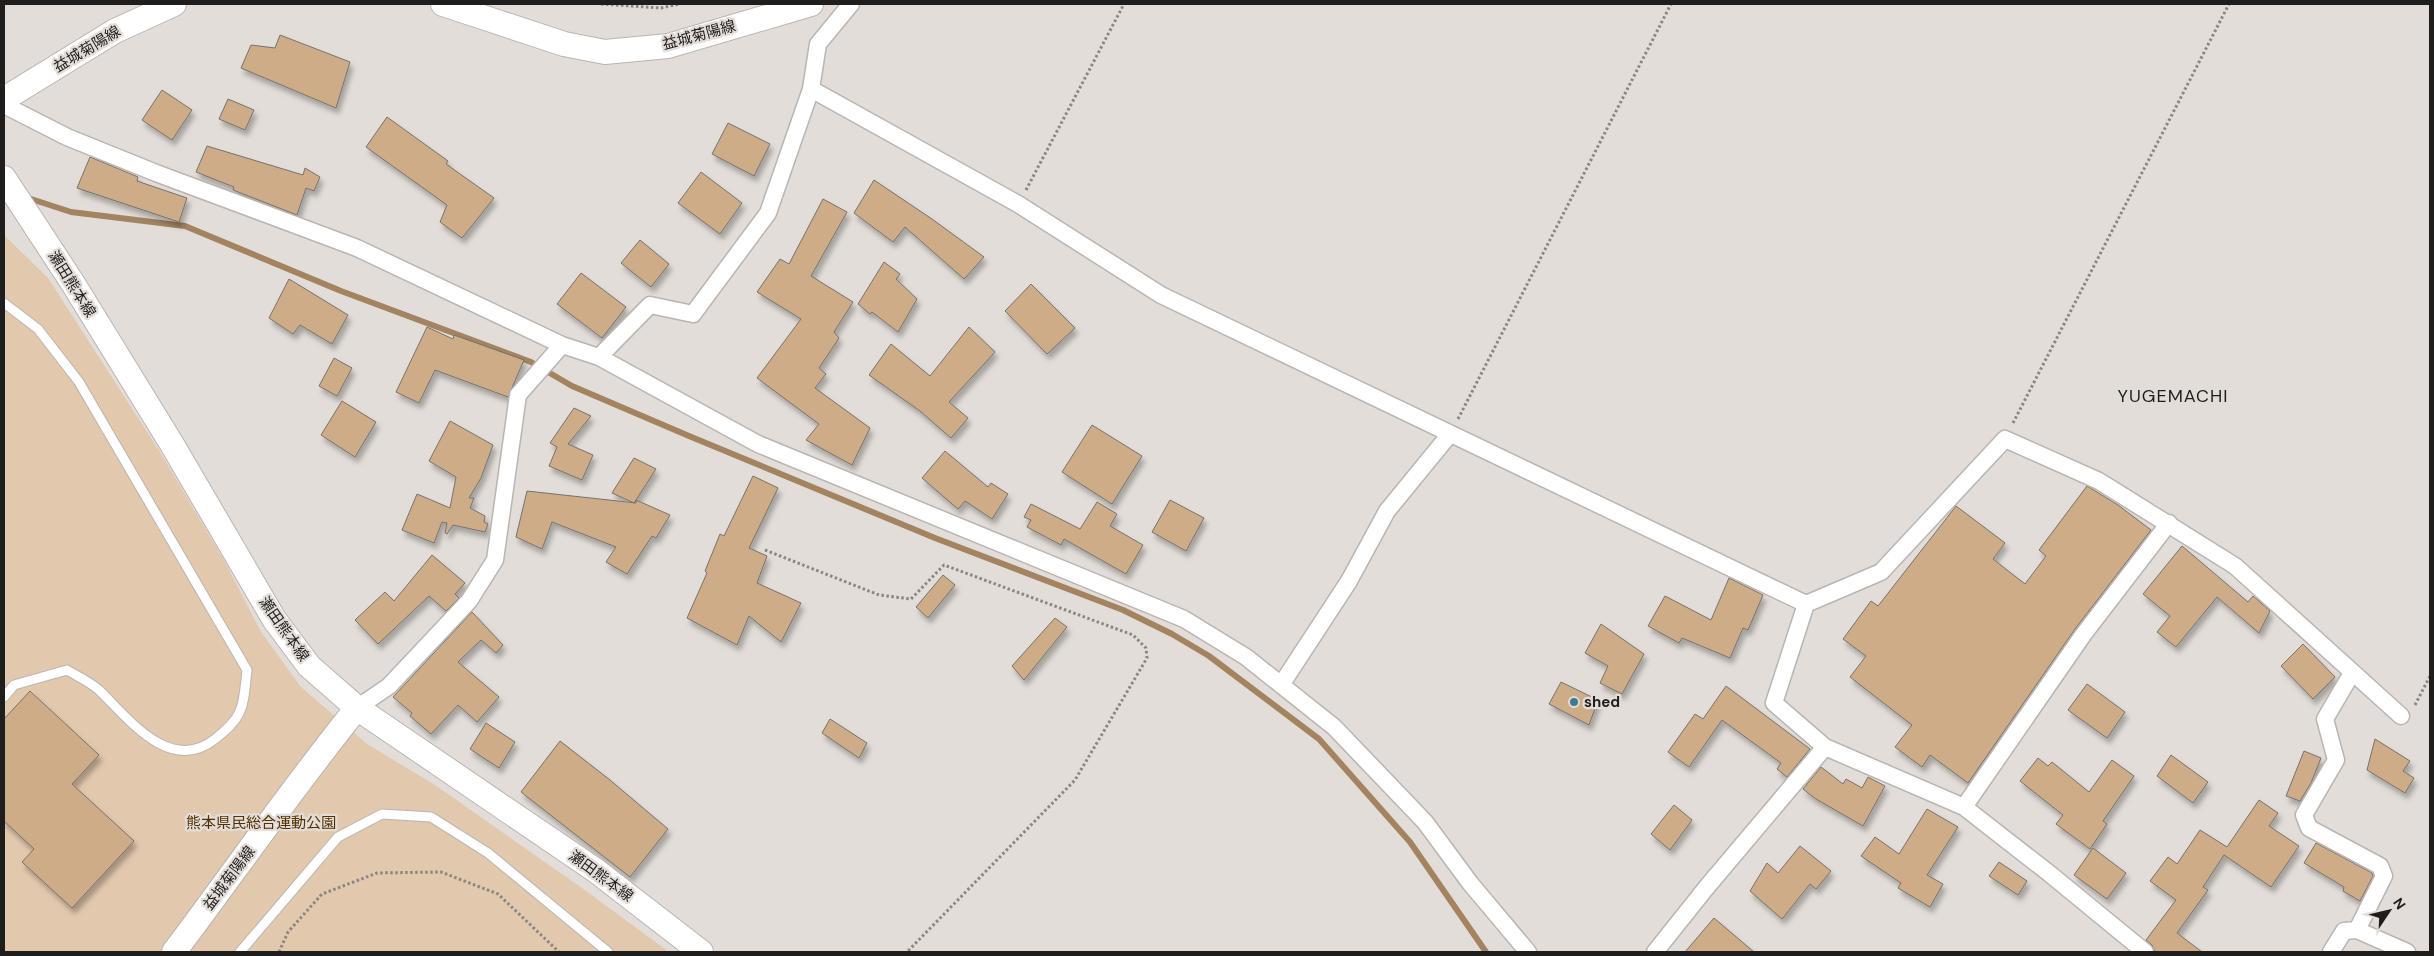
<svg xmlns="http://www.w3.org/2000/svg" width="2434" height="956" font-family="'DM Sans','Noto Sans JP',sans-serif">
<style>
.green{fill:#e2c8ad;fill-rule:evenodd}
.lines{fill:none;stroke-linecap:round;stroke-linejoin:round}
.stream{stroke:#a48460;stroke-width:6}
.building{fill:#ceac87;stroke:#76726d;filter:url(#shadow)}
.service-casing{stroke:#bab5b0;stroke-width:11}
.minor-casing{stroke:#bab5b0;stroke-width:19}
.secondary-casing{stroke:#bab5b0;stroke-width:26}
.path{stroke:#8a8683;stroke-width:3;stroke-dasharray:2.5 2.5;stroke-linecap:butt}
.service{stroke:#fff;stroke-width:9}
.minor{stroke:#fff;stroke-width:16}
.secondary{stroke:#fff;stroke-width:24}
.poi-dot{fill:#3a7c8e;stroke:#e2ddd8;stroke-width:2}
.labels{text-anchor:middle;stroke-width:4.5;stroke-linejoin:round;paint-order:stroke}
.street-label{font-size:15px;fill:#201e1c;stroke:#e2ddd8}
.poi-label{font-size:15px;font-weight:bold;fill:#201e1c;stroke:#e2ddd8;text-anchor:start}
.park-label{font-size:15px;fill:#533101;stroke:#e2ddd8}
.quarter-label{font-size:18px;letter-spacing:1px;fill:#201e1c;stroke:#e2ddd8}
</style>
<defs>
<filter id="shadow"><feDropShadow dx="3" dy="5.5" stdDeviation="2.5" flood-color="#0004"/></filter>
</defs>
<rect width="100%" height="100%" fill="#e2ddd8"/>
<path class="green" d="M4,235l44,43 112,174 65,110 36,70 40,55 66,57 68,41 147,103 87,64h-665v-131l18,17 77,-83 -68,-64 -27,28zM83,794l51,47 -62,67 -50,-46z"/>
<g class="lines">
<path class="stream" d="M25,197l46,15 114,14 156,65 190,71 41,24 117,50 246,102 188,72 49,24 37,22 110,83 91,103 76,110"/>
</g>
<path class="building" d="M280,35l70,27 -14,46 -95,-40 10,-23 24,3z
M162,90l30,20 -20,30 -30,-20z
M228,99l26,11 -9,20 -26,-11z
M387,117l61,44 -2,3 48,34 -32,40 -22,-16 7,-17 -81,-58z
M728,123l42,21 -16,32 -42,-22z
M207,146l96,29 2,-7 15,9 -6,14 -8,-3 -9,27 -64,-25 1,-3 -38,-15z
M90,157l48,20 -1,4 50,17 -8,24 -102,-34z
M701,172l41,31 -22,31 -42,-31z
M874,180l58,39 52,38 -20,22 -59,-52 -12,15 -39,-29z
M823,199l24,13 -36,64 42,26 -19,30 5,6 -20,30 7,6 -11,14 55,40 -18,37 -46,-25 13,-16 -62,-46 44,-59 -44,-27 23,-33 9,5z
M640,240l29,24 -18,23 -30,-24z
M884,262l16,12 -4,5 21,20 -19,33 -26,-20 -2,2 -12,-10z
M581,273l45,34 -24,31 -45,-34z
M289,279l59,36 -16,29 -32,-19 -7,9 -24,-16z
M1031,284l44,44 -28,26 -42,-43z
M427,327l26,12 1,-4 70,25 -16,37 -73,-27 -16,33 -23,-11z
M969,327l26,25 -46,50 19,16 -17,20 -31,-27 -51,-36 22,-31 39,32z
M334,358l18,10 -15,28 -18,-10z
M342,401l34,21 -21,35 -34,-22z
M574,408l17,8 -23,28 25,11 -11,25 -33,-14 8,-19 -7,-4z
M450,421l43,24 -12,33 -12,20h5l-4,10 15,8 -1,6 4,2 -3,8 -32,-7 -6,9 -2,-1 2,-10 -5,-1 -8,21 -32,-13 15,-36 33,14 6,-31 -27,-16z
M1092,425l50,31 -30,48 -50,-32z
M945,451l43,36 3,-4 17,11 -16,25 -27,-18 -7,8 -36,-31z
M634,458l22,11 -22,34 -22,-10z
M753,476l25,12 -29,60 18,8 -10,27 44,20 -20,39 -32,-26 -12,29 -50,-27 20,-45 -2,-2 15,-37 4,2z
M2087,486l31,19 33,25 -76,99 -107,154 -38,-28 -8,12 -27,-20 17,-22 -62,-48 16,-21 -23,-17 28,-38 7,5 78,-100 49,37 -12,16 32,25 21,-28 -7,-6z
M527,491l109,12v-3l34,15 -14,23 -4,-2 -25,38 -21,-12 10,-15 -64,-25 -10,27 -26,-12z
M1170,500l34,18 -18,33 -34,-19z
M1097,502l20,12 -7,12 33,19 -17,29 -62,-35 -3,6 -34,-18 4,-7 -7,-3 7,-13 49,25z
M2182,546l66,56 5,-6 17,15 -11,22 -42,-36 -41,50 -19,-15 13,-16 -27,-22z
M432,555l33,28 -10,11 4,4 -13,13 -17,-15 -51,48 -23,-24 30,-28 9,9z
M943,575l12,10 -27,33 -12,-11z
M1729,578l34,17 -15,35 -5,-2 -13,30 -48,-20 -3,5 -31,-17 17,-30 46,24z
M472,612l31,33 -7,8 -15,-13 -23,22 41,35 -22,25 -19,-17 -27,29 -21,-18 2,-3 -19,-16z
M1055,618l12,9 -43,53 -12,-14z
M1601,624l43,30 -22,40 -22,-11 8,-17 -23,-13z
M2303,644l32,33 -22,22 -32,-33z
M1561,682l37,18 -9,25 -40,-21z
M2087,684l38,28 -18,26 -39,-28z
M1726,686l84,63 -23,28 -10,-8 4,-6 -59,-43 -33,47 -21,-15 27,-38 8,5z
M30,691l69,64 -27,29 62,57 -62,67 -50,-46 12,-13 -30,-28v-102z
M830,719l37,24 -8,15 -37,-25z
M486,723l29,19 -16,26 -29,-19z
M2375,739l35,22 -7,10 11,7 -9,15 -38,-23z
M560,741l50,39 58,49 -38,48 -109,-85z
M2304,751l17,7 -10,25 -11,18 -14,-5z
M2171,755l37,27 -15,21 -36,-27z
M2038,758l10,8 4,-4 37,30 23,-32 22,16 -31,45 4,3 -17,25 -34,-25 7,-9 -43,-34z
M1821,767l22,17 3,-5 16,9 6,-11 17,9 -22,40 -47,-27 -13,-10z
M2259,800l19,13 -9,13 30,20 -28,41 -47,-32 -21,32 5,3 -31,43 25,19h-47l-3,-7 -6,-5 30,-40 -26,-19 18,-24 9,7 23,-34 27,17z
M1674,805l18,15 -22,30 -19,-16z
M1927,809l31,18 -31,48 16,9 -13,23 -32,-19 3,-5 -40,-27 14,-19 24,17z
M2316,843l56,30 1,3 -13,25 -17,-10 1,-4 -40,-24z
M1800,846l31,25 -15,18 -6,-5 -28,35 -32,-28 17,-28 11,10z
M2093,848l33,25 -19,26 -33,-24z
M1999,862l28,19 -9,14 -29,-19z
M1714,918l40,34h-69z"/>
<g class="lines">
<g class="service-casing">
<path id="service" d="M4,303l34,26 41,53 168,288c-4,36 -2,46 -32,69 -45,36 -87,-21 -116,-49 -9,-8 -22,-14 -32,-20l-53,15 -10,12
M240,952l98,-115 44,-23 49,3 57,36 120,99"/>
</g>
<g class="minor-casing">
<path id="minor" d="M811,89l207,115 143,91 645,309 75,-32 124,-133 94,42 136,85 166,150
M4,105l63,32 89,36 201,75 205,97 37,12 159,87 426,175 62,38 88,70 91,95 45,61 58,69
M599,357l51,-52 43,9 75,-101 43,-124 7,-45 33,-40
M1806,604l-32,99 51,44 139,60
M1281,685l68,-104 38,-70 63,-77
M357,708l32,-22 80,-85 26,-41 23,-165 44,-50
M2357,930l50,22
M1655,952l51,-64 119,-141
M2145,952l-95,-78 -86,-67 119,-172 86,-112
M2331,952l13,-21 13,-1 27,-54 -4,-10 -71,-38 -5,-13 32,-55 -11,-41 27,-46"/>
</g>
<g class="secondary-casing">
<path id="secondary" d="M443,4l121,40 41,8 63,-6 143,-42
M4,99l111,-68 59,-27
M4,178l70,107 99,161 101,173 35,47 48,42 238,162 106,82
M174,952c61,-81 119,-165 183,-244"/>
</g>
<path class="path" d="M601,4l60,4 18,-4
M1026,190l98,-186
M1458,419l213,-415
M2013,423l216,-419
M765,550l114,45 32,4 33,-34 189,70 13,13 1,10 -72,122 -168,172
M2415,705l15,-29
M279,952l9,-20 34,-38 55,-21 64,-1 57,22 61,58"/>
<use href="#service" class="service"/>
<use href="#minor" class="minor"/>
<use href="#secondary" class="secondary"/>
</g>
<circle class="poi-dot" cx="1574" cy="702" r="5"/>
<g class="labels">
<g class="street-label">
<text transform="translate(699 35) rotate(-15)" y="5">益城菊陽線</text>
<text transform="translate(87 49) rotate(-31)" y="5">益城菊陽線</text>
<text transform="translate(72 284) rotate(58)" y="5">瀬田熊本線</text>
<text transform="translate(284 629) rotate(55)" y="5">瀬田熊本線</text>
<text transform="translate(601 876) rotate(36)" y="5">瀬田熊本線</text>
<text transform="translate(229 878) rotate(-53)" y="5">益城菊陽線</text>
</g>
<g class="poi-label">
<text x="1584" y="707">shed</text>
</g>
<g class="park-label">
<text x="261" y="828">熊本県民総合運動公園</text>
</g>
<g class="quarter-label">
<text x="2173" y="402">YUGEMACHI</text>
</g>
</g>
<rect width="2434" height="956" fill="none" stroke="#201e1c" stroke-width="10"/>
<g transform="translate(2389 911) rotate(55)" stroke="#e2ddd8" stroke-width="4" paint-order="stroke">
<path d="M0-4L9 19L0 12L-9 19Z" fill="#201e1c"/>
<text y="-8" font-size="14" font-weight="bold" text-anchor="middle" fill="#201e1c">N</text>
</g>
</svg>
